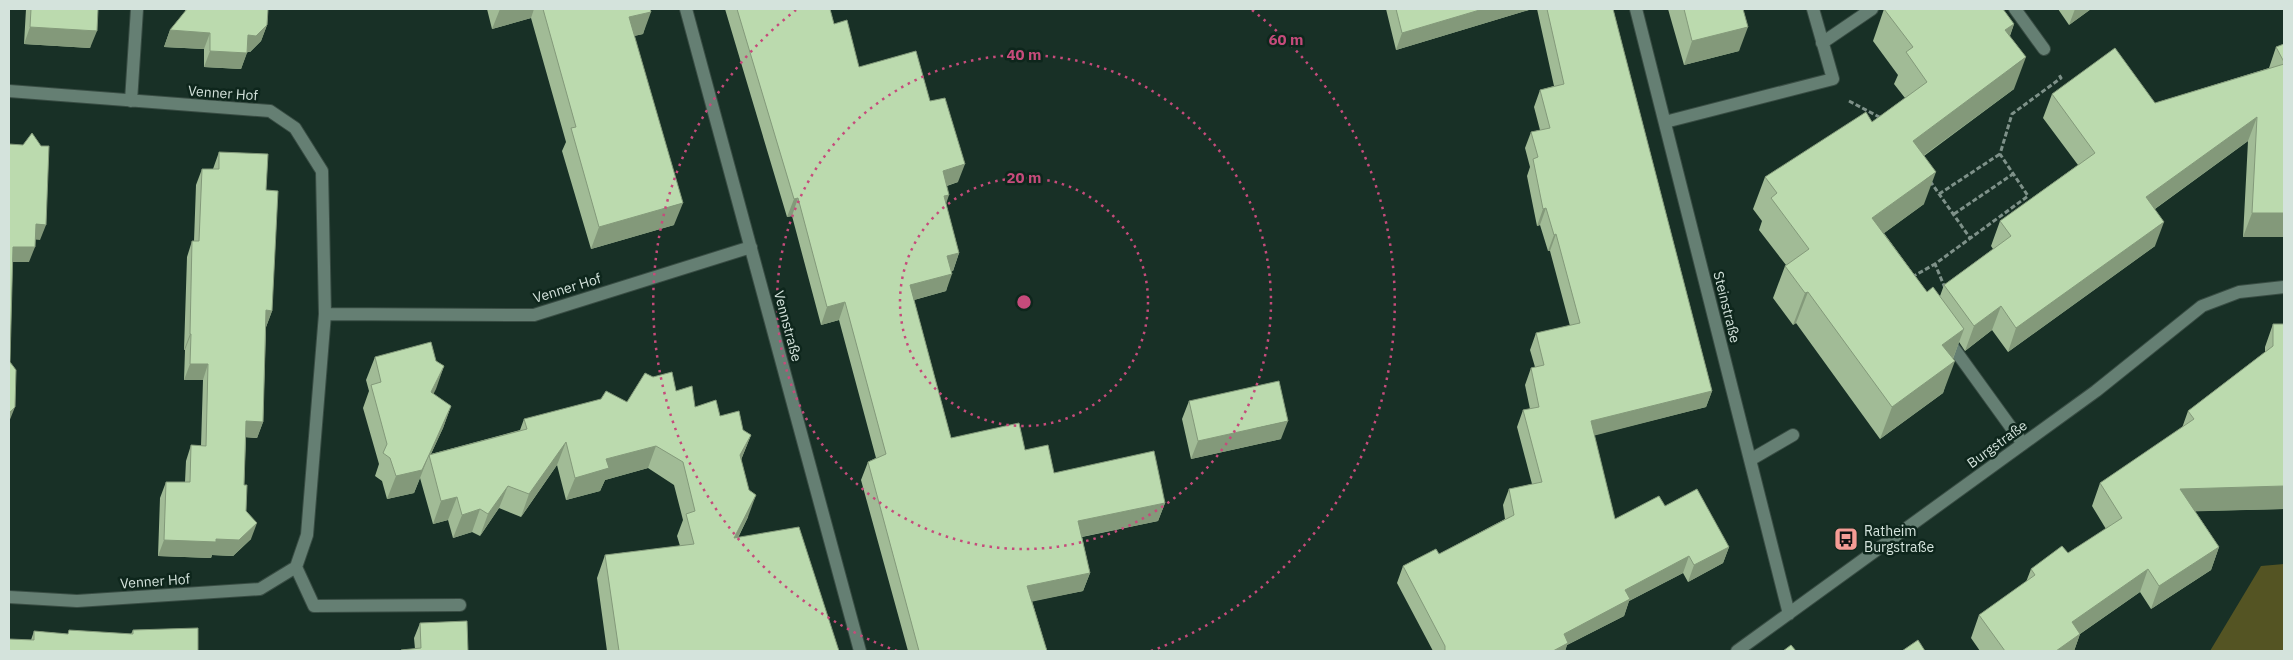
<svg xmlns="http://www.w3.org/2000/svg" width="2293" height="660" font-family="'IBM Plex Sans',sans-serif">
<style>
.forest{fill:#545423}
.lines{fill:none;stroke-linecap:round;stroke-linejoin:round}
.minor-casing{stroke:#394d44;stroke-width:14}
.path{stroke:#7e9189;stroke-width:3;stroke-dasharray:5 2.5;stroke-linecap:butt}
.minor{stroke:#657f73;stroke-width:12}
.wall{fill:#a1bb96}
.shaded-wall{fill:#83997a}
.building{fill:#bbdaae;stroke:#83997a}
.ring{fill:none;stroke:#c64b7b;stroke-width:2.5;stroke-dasharray:2.5 5}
.labels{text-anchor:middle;stroke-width:5;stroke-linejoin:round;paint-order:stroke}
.street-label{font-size:14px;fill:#d4e3dc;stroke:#0e261c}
.poi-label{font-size:14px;fill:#d4e3dc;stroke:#0e261c;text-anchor:start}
.centre{fill:#c64b7b;stroke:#0e261c;stroke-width:2.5}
.ring-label{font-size:15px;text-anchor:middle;font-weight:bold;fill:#c64b7b;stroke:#0e261c;stroke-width:5;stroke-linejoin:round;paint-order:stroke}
</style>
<rect width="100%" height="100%" fill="#183026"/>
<path class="forest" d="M2284,564v87h-74l51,-85z"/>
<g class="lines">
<g class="minor-casing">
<path id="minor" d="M686,9l174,642
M1636,9l153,605
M2015,9l29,40
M1822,43l50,-34
M9,91l261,20 25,17 27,43 3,143 -18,221 -11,32 -36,22 -183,12 -68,-4
M131,101l6,-92
M1665,122l168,-43 -20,-70
M325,314l209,1 217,-68
M1945,336l78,108
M1750,460l43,-25
M296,567l18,39 146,-1
M1737,651l359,-260 106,-85 37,-14 45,-5"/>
</g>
<path class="path" d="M1849,101l34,18
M1930,181l40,57
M1939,194l61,-40
M1954,214l59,-40
M1912,277l23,-13
M1945,288l-10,-24 93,-68 -28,-42 12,-40 49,-36 -3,-5"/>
<use href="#minor" class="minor"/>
</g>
<path class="wall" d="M26,9h72l-8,39 -66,-4z
M185,9h83l-1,16 -6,16 -11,11h-3l-6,17 -37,-2v-18l-40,-2 6,-17 15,-18z
M487,9h163l-7,25 -9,2 40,189 -83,24 -29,-98 4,-9 -35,-124 -39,11z
M725,9h105l4,15 25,43 71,34 28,81 -11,4 -1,18 13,49 -6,18h-2l-5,20 -32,9 37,138 74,12 29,23 111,30 -7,18 -76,16 8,36 -7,18 -51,10 15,50h-139l-47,-171 7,-18 8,-4 -37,-138 -18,5 -29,-109 -5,1z
M1386,9h146l-136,41z
M1537,9h76l99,382 -6,16 -112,28 21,84 50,-13 64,41 -6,16 -35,19 -5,-9 -54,28 -5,15 -57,29 -2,6h-132l-36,-68 6,-17 36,-12 66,-35 -2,-14 6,-16 23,-5 -15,-57 6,-17 7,-1 -5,-24 6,-17 4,-1 -5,-17 6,-17 34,-7 -20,-75h-2l-8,-26 -3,1 -10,-50 3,-9 -5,-19 6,-16 9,-2 -6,-23 6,-17 14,-4z
M1668,9h75l-4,42 -55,14z
M1884,9l130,15 -4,12 4,53 -90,67v48l-40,29 43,59 13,4 4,-11 49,-36 -2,-3 9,-25 78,-56 -35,-47 9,-24 103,9 114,-35 7,-21 8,-3v193h-41l5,-96 -93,68v37l-147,106 -16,-22 -27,21 -6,-9 -6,17 -10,34 -63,46 -84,-116 -3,2 -20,-27 12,-32 1,-1 -27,-35 3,-9 -9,-12 12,-32 107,-55 33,-24 -11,-14 4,-9 -25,-34z
M2058,9h33l-22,16z
M219,152l47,38 6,121 -6,16 -3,95 -6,16 -11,-1 -2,48 2,26 5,28 -18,17 -21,-1 -1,3 -53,-2 2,-58 6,-16h19l1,-21 5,-16 10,1 2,-66h-19l1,-30h-1l3,-93 5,-16h2l2,-56 6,-16h11z
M2273,324l11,185 -89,2 24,36 -8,23 -60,39 -11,-17 -60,42 -6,17h-94l-9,-13 8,-23 47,-33 5,-13 37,-16 38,-24 -14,-23 8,-23 82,-55 6,-17 77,-59v-5z
M375,357l61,4 8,5 -11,28 18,12 -8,22 -12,26 89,-24 4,-11 103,-17 49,-11 19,16 25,9 23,14 8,5 -10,25 7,57 -10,21 101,113h-232l-10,-73 8,-23 75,-9 -3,-10 6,-16 -9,-35 -26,-17 -43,12 -5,11 -34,9 -9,-35 -36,52 -22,-9 -19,28 -8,-4 -19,6 -5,-18 -15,4 -13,-46 -6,15 -27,6 -5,-18 -7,-5 4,-12 -16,-56 6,-17 -3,-11z
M1189,401l92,38 -90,20 -9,-40z
M420,623l48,28h-68l1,-1 14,-1 -1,-11z
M133,630l65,21 -167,-11 3,-9 33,3h64z"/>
<path class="shaded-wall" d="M500,9h34l-3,9 -39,11z
M1483,9h49l-136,41 6,-17z
M2075,9h16l-22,16z
M651,12l-8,22 -23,5 9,-22z
M2014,24l-12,32 3,-26z
M267,25l-6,16 -11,11 -8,-1 6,-16z
M30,27l67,4 -7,17 -66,-4z
M1748,27l-9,24 -55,14 8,-24z
M170,30l40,3 -6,16 -40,-2z
M210,51l37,2 -6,16 -37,-2z
M2026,57l-12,32 -113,83 12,-31z
M2257,117l-9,24 -110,80 8,-24z
M965,164l-7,18 -22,7 7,-18z
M1936,172l-12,32 -63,46 11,-32z
M949,195l-6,18 1,-17z
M798,198l-6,18 -5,1 7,-18z
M683,203l-9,22 -83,24 8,-22z
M1546,208l-6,17 -3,1 6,-17z
M2252,213h32v24h-41z
M2164,222l-9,24 -147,106 8,-24z
M36,224l10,1 -6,15 -10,-1z
M1556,234l-6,17h-2l6,-16z
M13,247h22l-6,15h-20z
M959,253l-6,18 -12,3 6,-18z
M952,274l-6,17 -43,12 7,-18z
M1808,292l-12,31 -3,2 12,-32z
M845,302l-6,18 -18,5 6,-18z
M2001,306l-9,24 -27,21 9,-25z
M266,310l6,1 -6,16 -5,-1z
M1964,329l-12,32 -10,-16z
M190,334h1l-6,16h-1z
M1955,361l-12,32 -63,46 12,-32z
M190,364h18l-5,16h-19z
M444,366l-8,23 -13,26 8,-23z
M1712,391l-6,16 -121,31 6,-17z
M451,406l-8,22 -14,30v-3z
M15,407l-6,15v1v-10z
M246,421l17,1 -6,16 -16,-1z
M1288,421l-7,18 -90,20 7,-18z
M751,435l-9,22 -11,21 9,-23z
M566,442l-9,23 -36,52 8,-23z
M656,446l-8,22 -43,12 -5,11 -34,9 9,-22 31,-19z
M429,455l-9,23 -6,15 -27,6 9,-23z
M508,486l-9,22 -19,28 8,-22z
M2284,486v23l-112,3 8,-23z
M756,495l-8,22 -22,44 8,-23z
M457,497l-9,23 -15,4 8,-23z
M1165,503l-7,18 -87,18 7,-18z
M480,509l-8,23 -19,6 9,-23z
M257,523l-6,16 -18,17 -21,-1 -1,3 -53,-2 6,-16 52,-1z
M1729,547l-6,16 -35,19 6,-17z
M2219,547l-8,23 -60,39 8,-23z
M1689,556l-6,17 -54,28 -5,15 -57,29 -2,6h-12l11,-17 61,-44z
M2148,569l-8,23 -76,53 8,-23z
M1090,573l-7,18 -62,13 6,-18z
M2080,634l-6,17h-18z"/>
<path class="building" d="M31,9h67l-1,22 -67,-4z
M187,9h81l-1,16 -11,11 -8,-1 -1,18 -37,-2v-18l-40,-3z
M543,9h107l1,3 -22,5 54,186 -84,24 -28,-99 5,-1z
M737,9h93l4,15 13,-4 12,47 57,-16 14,50 15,-3 20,66 -22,7 6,24 -5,1 15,57 -12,3 5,18 -42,11 41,153 68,-15 6,27 23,-5 6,28 100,-22 11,52 -87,18 12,52 -63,13 20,65h-128l-51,-189 18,-8 -41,-152 -18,5 -29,-109 -4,1z
M1396,9h87l-81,24z
M1547,9h66l99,382 -121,30 24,98 44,-23 6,10 32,-17 32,58 -35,18 -5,-9 -64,34 5,9 -66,35 4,9 -15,8h-111l3,-1v-4l-42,-80 33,-17 3,5 75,-39 -5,-26 33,-7 -19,-72 16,-3 -8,-39 13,-3 -8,-32 44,-10 -24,-89 -2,1 -8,-27 -3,1 -10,-50 5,-2 -7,-25 19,-4 -10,-38 24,-6z
M1684,9h59l5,18 -56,14z
M1884,9h119l11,15 -9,6 21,27 -113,84 23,31 -64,46 55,74 6,-5 31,42 -22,16 13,16 -63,46 -84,-115 -3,1 -20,-27 24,-17 -38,-51 6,-5 -12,-16 101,-65 6,10 55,-40 -21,-30 7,-5z
M2284,44v18l-8,-15z
M2115,48l40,55 129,-39v149h-32l5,-96 -111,80 18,25 -148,106 -15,-22 -27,20 -30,-41 67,-49 -11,-15 95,-68 -43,-59z
M32,133l9,13h8l-3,79 -10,-1 -1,23h-22l-3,115 6,8 -1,37 -6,6v-269l14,1z
M219,152l49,2 -2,36 12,1 -6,120 -6,-1 -3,112 -17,-1 -2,64h3l-1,26 11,12 -18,17 -23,-1v3l-52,-2 2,-58h24l1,-37 15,1 2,-82h-18l1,-30h-1l2,-93h7l3,-72h17z
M2273,324h11v162l-104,3 39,58 -60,39 -11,-17 -76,53 8,12 -24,17h-51l-26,-36 56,-40 -4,-6 31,-23 6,7 54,-35 -22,-35 94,-64 -6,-8 85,-65z
M431,342l5,19 8,5 -13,26 20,14 -22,49 98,-26 -3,-10 77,-20 5,-8 21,11 18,-29 8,4 19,-5 4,19 16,-5 3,21 21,-7 4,16 19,-5 4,19 8,5 -11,20 9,35 7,5 -22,43 65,-11 40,124h-220l-14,-96 89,-11 -8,-30 9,-3 -12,-49 -27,-16 -50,13 3,9 -34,10 -9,-36 -37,52 -21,-8 -20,28 -8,-5 -18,6 -5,-18 -16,4 -12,-46 -7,15 -26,6 -6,-18 -7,-5 4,-9 -16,-59 10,-3 -6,-25z
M1279,381l9,40 -90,20 -9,-40z
M467,621l1,30h-67v-1l20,-2 -1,-25z
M198,628v23h-189v-12l25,1v-9l34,3 1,-4 64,4v-4z
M1918,640l7,11h-23z
M1791,645l5,6h-13z"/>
<g class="ring">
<circle cx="1024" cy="302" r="124"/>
<circle cx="1024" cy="302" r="247"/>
<path d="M897 651A371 371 0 0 1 796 10M1252 10A371 371 0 0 1 1151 651"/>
</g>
<defs>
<g id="bus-square" transform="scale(1.25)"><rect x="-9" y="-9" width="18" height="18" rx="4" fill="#f59c95" stroke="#0e261c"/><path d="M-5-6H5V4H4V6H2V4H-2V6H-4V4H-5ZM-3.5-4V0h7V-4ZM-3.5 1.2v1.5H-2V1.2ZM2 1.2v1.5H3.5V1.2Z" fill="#111"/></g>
</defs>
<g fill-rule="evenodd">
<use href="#bus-square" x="1846" y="539"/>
</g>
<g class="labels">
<g class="street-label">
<text transform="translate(223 93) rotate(4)" y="5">Venner Hof</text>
<text transform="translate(567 288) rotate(-17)" y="5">Venner Hof</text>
<text transform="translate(1727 307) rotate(76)" y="5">Steinstraße</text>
<text transform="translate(788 326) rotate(75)" y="5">Vennstraße</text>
<text transform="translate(1997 444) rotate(-36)" y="5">Burgstraße</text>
<text transform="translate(155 581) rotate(-4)" y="5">Venner Hof</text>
</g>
<g class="poi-label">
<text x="1864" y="536">Ratheim<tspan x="1864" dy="16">Burgstraße</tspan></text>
</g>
</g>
<circle cx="1024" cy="302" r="8" class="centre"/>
<g class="ring-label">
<text x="1286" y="45">60 m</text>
<text x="1024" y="60">40 m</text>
<text x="1024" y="183">20 m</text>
</g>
<rect width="2293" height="660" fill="none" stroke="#d4e3dc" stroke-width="20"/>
</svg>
